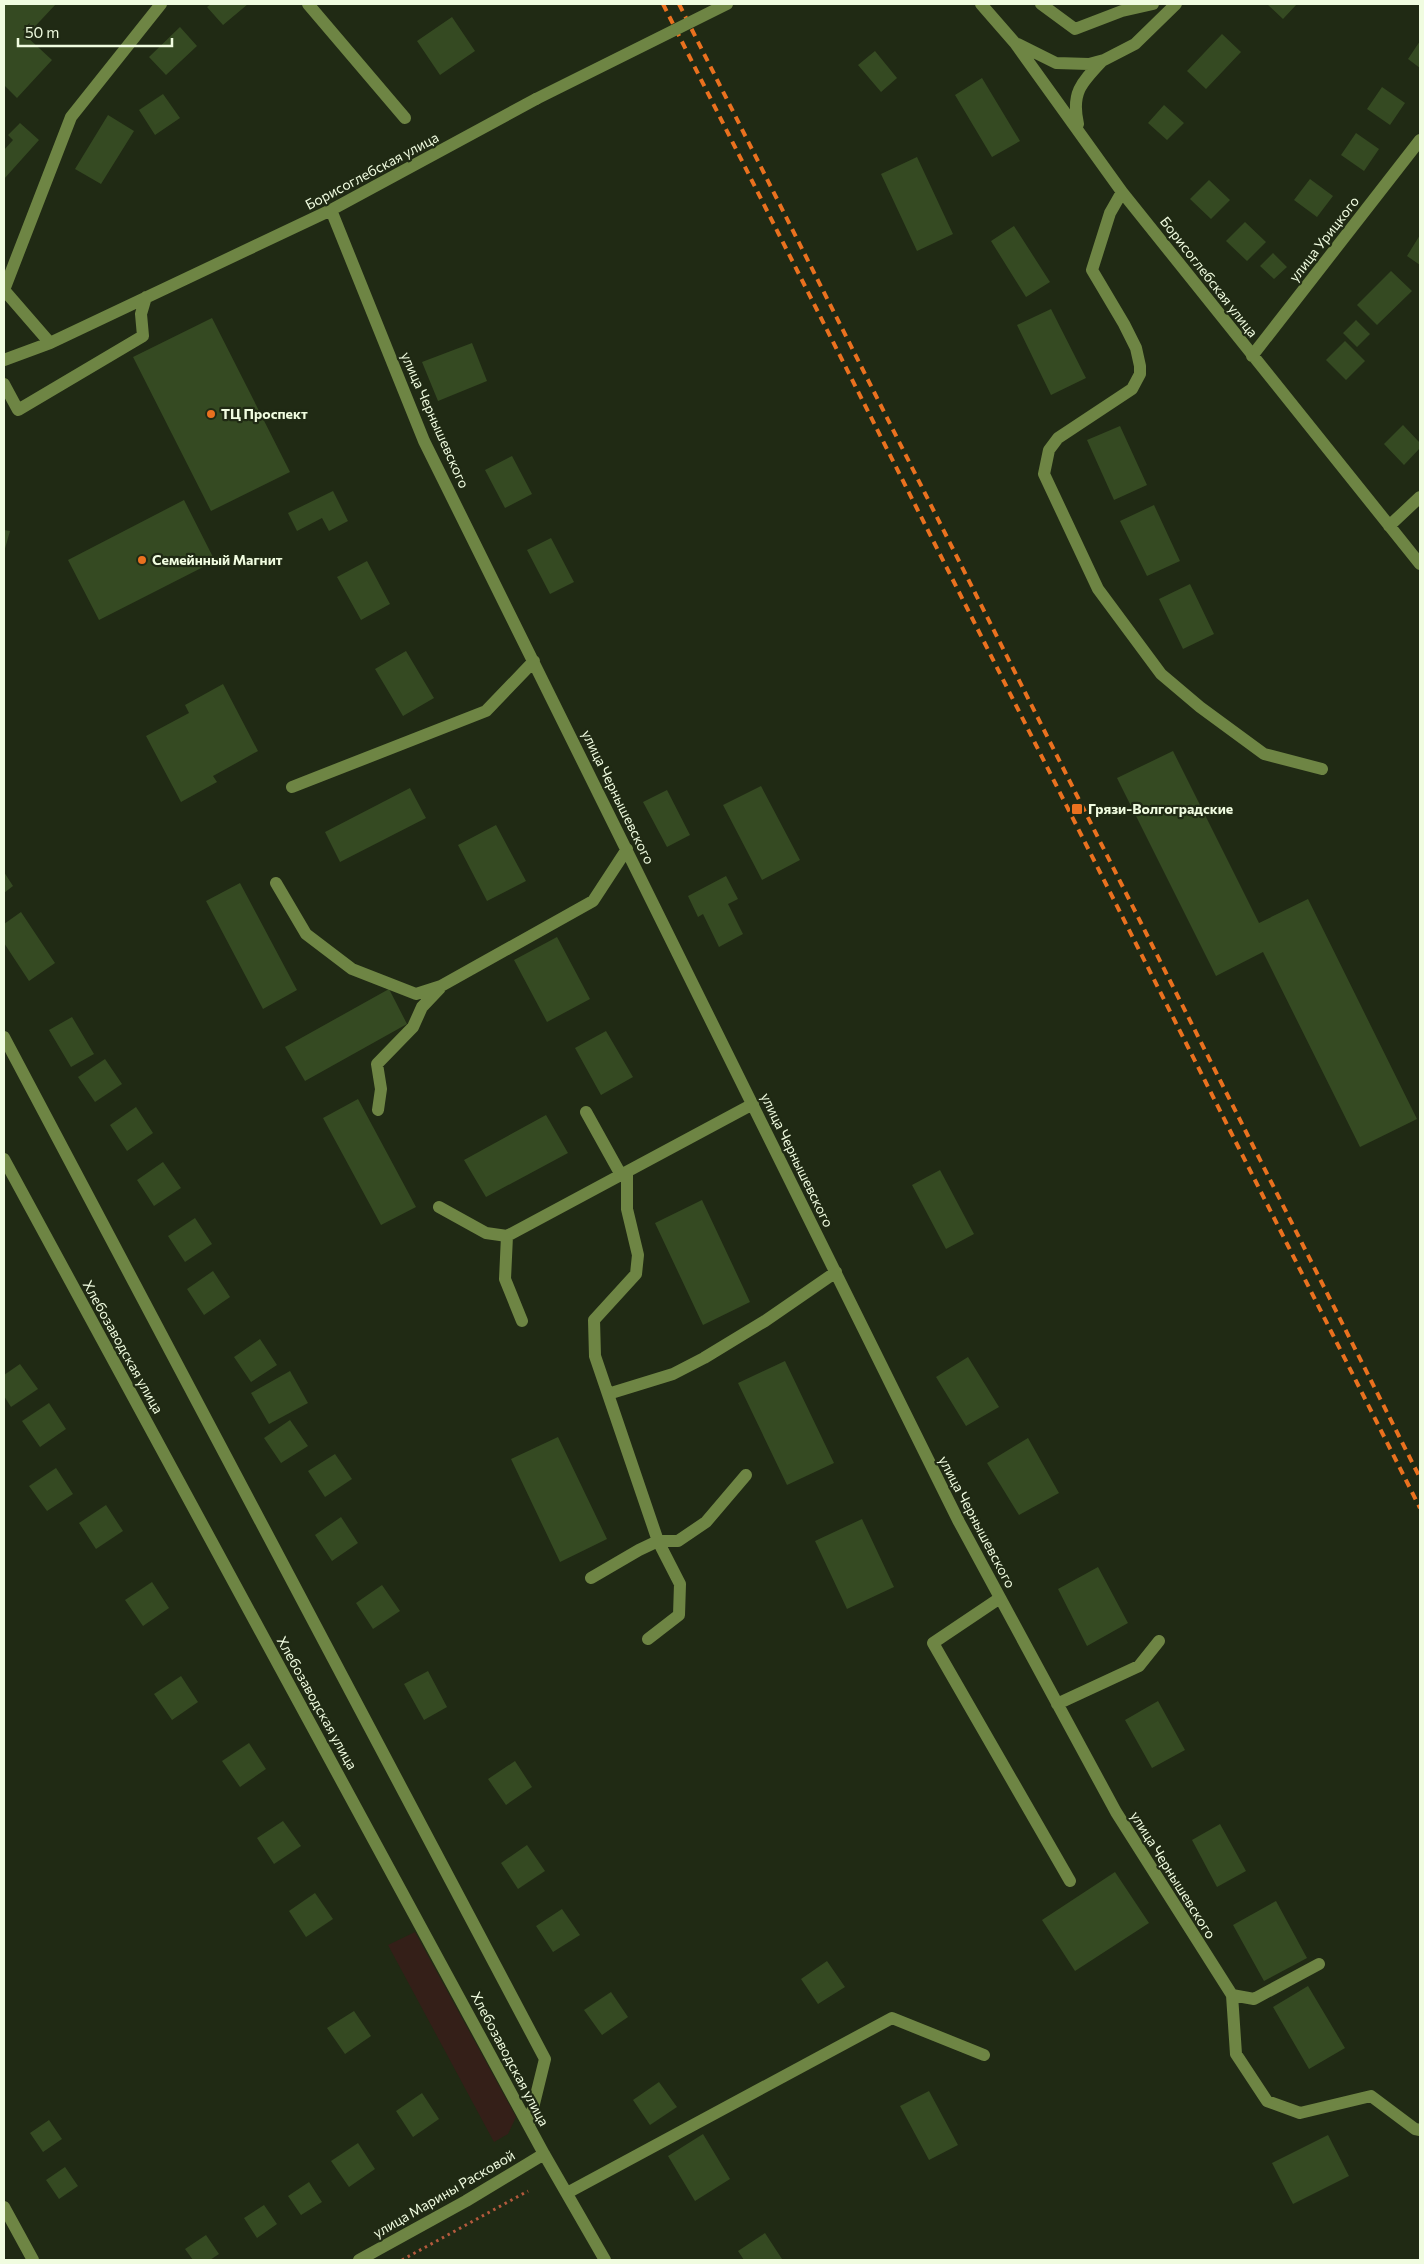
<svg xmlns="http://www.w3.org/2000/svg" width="1424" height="2264" font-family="Commissioner,sans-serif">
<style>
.green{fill:#341f18}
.building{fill:#354a22}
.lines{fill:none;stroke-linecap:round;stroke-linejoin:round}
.path{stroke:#b35a3d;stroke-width:3;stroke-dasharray:2.5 4;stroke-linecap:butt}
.minor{stroke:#6e8544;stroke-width:12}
.rail{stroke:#ea711f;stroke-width:4;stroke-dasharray:8 6;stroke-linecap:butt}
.minor-bridge{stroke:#6e8544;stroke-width:12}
.poi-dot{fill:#ea711f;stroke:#202a14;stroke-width:2}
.labels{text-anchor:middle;stroke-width:4.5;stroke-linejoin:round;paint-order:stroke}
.street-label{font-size:14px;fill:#f0fce0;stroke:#202a14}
.poi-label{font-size:14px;font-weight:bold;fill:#f0fce0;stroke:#202a14;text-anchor:start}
</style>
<rect width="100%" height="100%" fill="#202a14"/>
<path class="green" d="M415,1932l101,185 -8,17 -14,8 -106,-197z"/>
<path class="building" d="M4,4h52l-30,32 26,24 -35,38 -13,-13z
M211,4h37l-25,21 -16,-18z
M1267,4h30l-14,15z
M452,17l23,34 -35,24 -23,-34z
M180,27l17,19 -31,29 -17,-18z
M1222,34l19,18 -35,37 -19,-18z
M1420,41v27l-12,-9z
M875,51l22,27 -16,14 -23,-27z
M982,78l38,63 -28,16 -37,-62z
M1382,87l23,16 -15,22 -23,-16z
M163,94l17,24 -25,17 -16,-25z
M1164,105l20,18 -17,17 -19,-17z
M108,115l26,16 -33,53 -26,-15z
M20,123l19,17 -35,39v-29l9,-10 -5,-5z
M1356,133l23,16 -15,22 -23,-16z
M917,157l36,77 -36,17 -36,-77z
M1310,179l23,17 -16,21 -23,-17z
M1209,180l21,20 -19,19 -21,-20z
M1245,222l21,20 -19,19 -21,-20z
M1014,226l36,56 -24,15 -35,-56z
M1420,235v30l-13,-9z
M1273,253l14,14 -13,12 -14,-13z
M1391,271l21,20 -35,34 -20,-20z
M1051,309l35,69 -35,17 -34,-70z
M212,318l78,154 -79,39 -78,-154z
M1356,320l14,14 -13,13 -14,-14z
M1345,341l20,20 -19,19 -20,-20z
M472,343l15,38 -49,20 -16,-39z
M1403,425l17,18v5l-16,17 -20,-21z
M1120,426l27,59 -33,15 -27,-60z
M512,456l20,38 -27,14 -20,-38z
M333,491l15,30 -19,10 -7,-13 -25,13 -9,-18z
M184,500l31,61 -116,59 -31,-60z
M1154,505l26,56 -33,15 -27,-55z
M4,530l6,1 -6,21z
M551,538l23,44 -24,12 -23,-44z
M367,561l23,43 -29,16 -24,-43z
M1190,584l24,50 -31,15 -24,-50z
M406,651l28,47 -31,18 -28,-47z
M223,684l35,67 -45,25 4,6 -36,20 -35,-66 43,-23 -4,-8z
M1173,751l86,172 49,-24 109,220 -57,28 -97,-195 -47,24 -99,-198z
M761,786l39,74 -38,20 -39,-75z
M410,788l16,30 -86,44 -15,-30z
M667,790l23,45 -23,12 -24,-45z
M496,825l30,56 -39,20 -29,-56z
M4,872l9,14 -9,7z
M726,876l12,23 -10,5 15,30 -24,13 -16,-33 -5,3 -10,-21z
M240,883l57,107 -34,19 -57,-108z
M21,912l34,51 -26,18 -25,-38v-19z
M557,937l33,62 -43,23 -33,-62z
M389,989l18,35 -102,57 -20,-34z
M72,1017l22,37 -23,13 -22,-37z
M606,1031l27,46 -32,18 -26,-47z
M105,1059l17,25 -27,18 -17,-25z
M358,1099l58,108 -35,18 -58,-107z
M136,1107l17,26 -26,18 -17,-26z
M546,1115l22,38 -82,44 -22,-37z
M163,1162l18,26 -27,18 -17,-26z
M940,1170l34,64 -28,15 -34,-64z
M702,1200l48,102 -47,23 -48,-102z
M195,1218l17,26 -27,18 -17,-26z
M213,1271l17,26 -26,18 -17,-26z
M260,1339l17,26 -26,17 -17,-25z
M968,1357l31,50 -33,19 -30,-49z
M785,1361l49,102 -47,22 -49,-102z
M20,1364l18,25 -27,18 -7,-11v-21z
M290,1371l18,32 -39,21 -18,-31z
M49,1403l17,26 -26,18 -18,-26z
M290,1420l18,26 -27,17 -17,-25z
M558,1437l49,102 -47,23 -49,-103z
M1028,1438l31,55 -40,22 -32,-52z
M335,1454l17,25 -27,18 -17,-26z
M56,1468l17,26 -26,17 -18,-25z
M106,1505l17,26 -27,18 -17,-26z
M341,1517l17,26 -26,18 -17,-26z
M862,1519l32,68 -47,22 -32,-68z
M1098,1567l30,56 -41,23 -29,-57z
M152,1582l17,26 -26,18 -18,-26z
M382,1585l18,26 -27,18 -17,-26z
M428,1671l19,36 -23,13 -20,-36z
M181,1676l17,26 -26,18 -18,-26z
M1158,1701l27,49 -33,18 -27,-48z
M249,1743l17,26 -26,18 -18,-26z
M515,1761l17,26 -26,18 -18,-26z
M283,1821l18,25 -27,18 -17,-26z
M1220,1824l26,47 -29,16 -25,-47z
M527,1845l18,26 -27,18 -17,-26z
M1115,1872l34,51 -74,48 -33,-51z
M315,1893l18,26 -27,18 -17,-26z
M1276,1901l31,57 -43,23 -31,-56z
M562,1909l18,26 -27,17 -17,-26z
M827,1961l18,26 -27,17 -17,-25z
M1308,1986l37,62 -36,21 -36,-62z
M611,1992l17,25 -26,18 -18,-25z
M354,2011l17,25 -26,18 -18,-26z
M659,2082l18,25 -27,18 -17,-25z
M929,2091l29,54 -29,15 -29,-54z
M422,2093l17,26 -26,18 -17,-26z
M49,2120l13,19 -19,13 -13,-19z
M703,2134l27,45 -35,22 -27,-45z
M1328,2135l21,41 -56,28 -21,-41z
M358,2143l17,26 -26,18 -18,-26z
M65,2167l13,19 -19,13 -13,-19z
M309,2182l13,20 -21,13 -13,-19z
M264,2205l13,19 -20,14 -13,-20z
M765,2233l17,26 -38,1 -6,-9z
M206,2235l13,19 -9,6h-17l-8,-11z"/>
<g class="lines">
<path class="path" d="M402,2260l126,-69"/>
<path class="minor" d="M308,4l97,114
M981,4l34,39 107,149 298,372
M1041,4l34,25 47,-18 31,-7
M1018,44l38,19 33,1 15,-4 31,-16 41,-40
M1078,124c-7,-31 3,-41 24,-63
M1122,192l-12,21 -18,57 32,54 12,24 4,18v8l-8,15 -74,49 -9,12 -5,24 54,115 63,85 39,33 64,47 58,15
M331,210l93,231 535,1081 157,290 116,183 4,59 31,47 33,12 71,-17 44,33 5,1
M4,290l67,-173 90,-113
M4,290l46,53
M1252,356l168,-216
M4,360l46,-17 281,-133 205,-111
M4,384l14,26 125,-74 -2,-22 5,-17
M1389,526l31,-29
M292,787l194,-76 48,-50
M276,883l30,51 46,35 64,25 25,-8 152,-85 34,-52
M4,1037l541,1022 -16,65
M378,1110l3,-21 -4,-25 36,-37 9,-20 18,-19
M586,1112l35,63
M4,1159l540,995 61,106
M627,1172v37l11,46 -2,19 -42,46 1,36 63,185 22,43 -1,31 -31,24
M439,1207l47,26 21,3 246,-132
M507,1236l-2,43 17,42
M608,1394l65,-20 31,-16 61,-37 71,-49
M591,1578l48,-28 19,-9h20l28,-19 40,-47
M1000,1598l-67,45 137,238
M1057,1704l82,-38 20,-25
M1232,1995l22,4 65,-35
M567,2193l325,-175 92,37
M4,2207l29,53
M359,2260l107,-59 78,-47"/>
<path class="rail" d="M663,4l757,1504
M679,4l741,1474"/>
<path class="minor-bridge" d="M536,99l191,-95"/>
</g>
<g class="poi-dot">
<circle cx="211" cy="414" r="5"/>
<circle cx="142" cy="560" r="5"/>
<rect x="1071" y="803" width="12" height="12" rx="2.5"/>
</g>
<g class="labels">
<g class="street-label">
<text transform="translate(372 171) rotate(-28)" y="5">Борисоглебская улица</text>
<text transform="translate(1324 239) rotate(-52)" y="5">улица Урицкого</text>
<text transform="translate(1209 277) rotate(52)" y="5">Борисоглебская улица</text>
<text transform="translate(435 420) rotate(66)" y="5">улица Чернышевского</text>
<text transform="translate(618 797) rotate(64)" y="5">улица Чернышевского</text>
<text transform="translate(797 1160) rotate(64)" y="5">улица Чернышевского</text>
<text transform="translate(123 1347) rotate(61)" y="5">Хлебозаводская улица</text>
<text transform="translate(977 1522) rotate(62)" y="5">улица Чернышевского</text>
<text transform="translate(317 1703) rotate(61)" y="5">Хлебозаводская улица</text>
<text transform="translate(1173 1875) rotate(58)" y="5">улица Чернышевского</text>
<text transform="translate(510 2059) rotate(62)" y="5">Хлебозаводская улица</text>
<text transform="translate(444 2194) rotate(-30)" y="5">улица Марины Расковой</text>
</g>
<g class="poi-label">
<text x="221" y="419">ТЦ Проспект</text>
<text x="152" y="565">Семейнный Магнит</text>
<text x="1088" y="814">Грязи-Волгоградские</text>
</g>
</g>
<rect width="1424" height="2264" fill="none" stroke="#f0fce0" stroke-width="10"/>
<path d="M18 38v8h154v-8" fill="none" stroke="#f0fce0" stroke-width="2.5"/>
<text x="25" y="38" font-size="15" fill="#f0fce0" stroke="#202a14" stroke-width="4" paint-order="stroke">50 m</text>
</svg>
